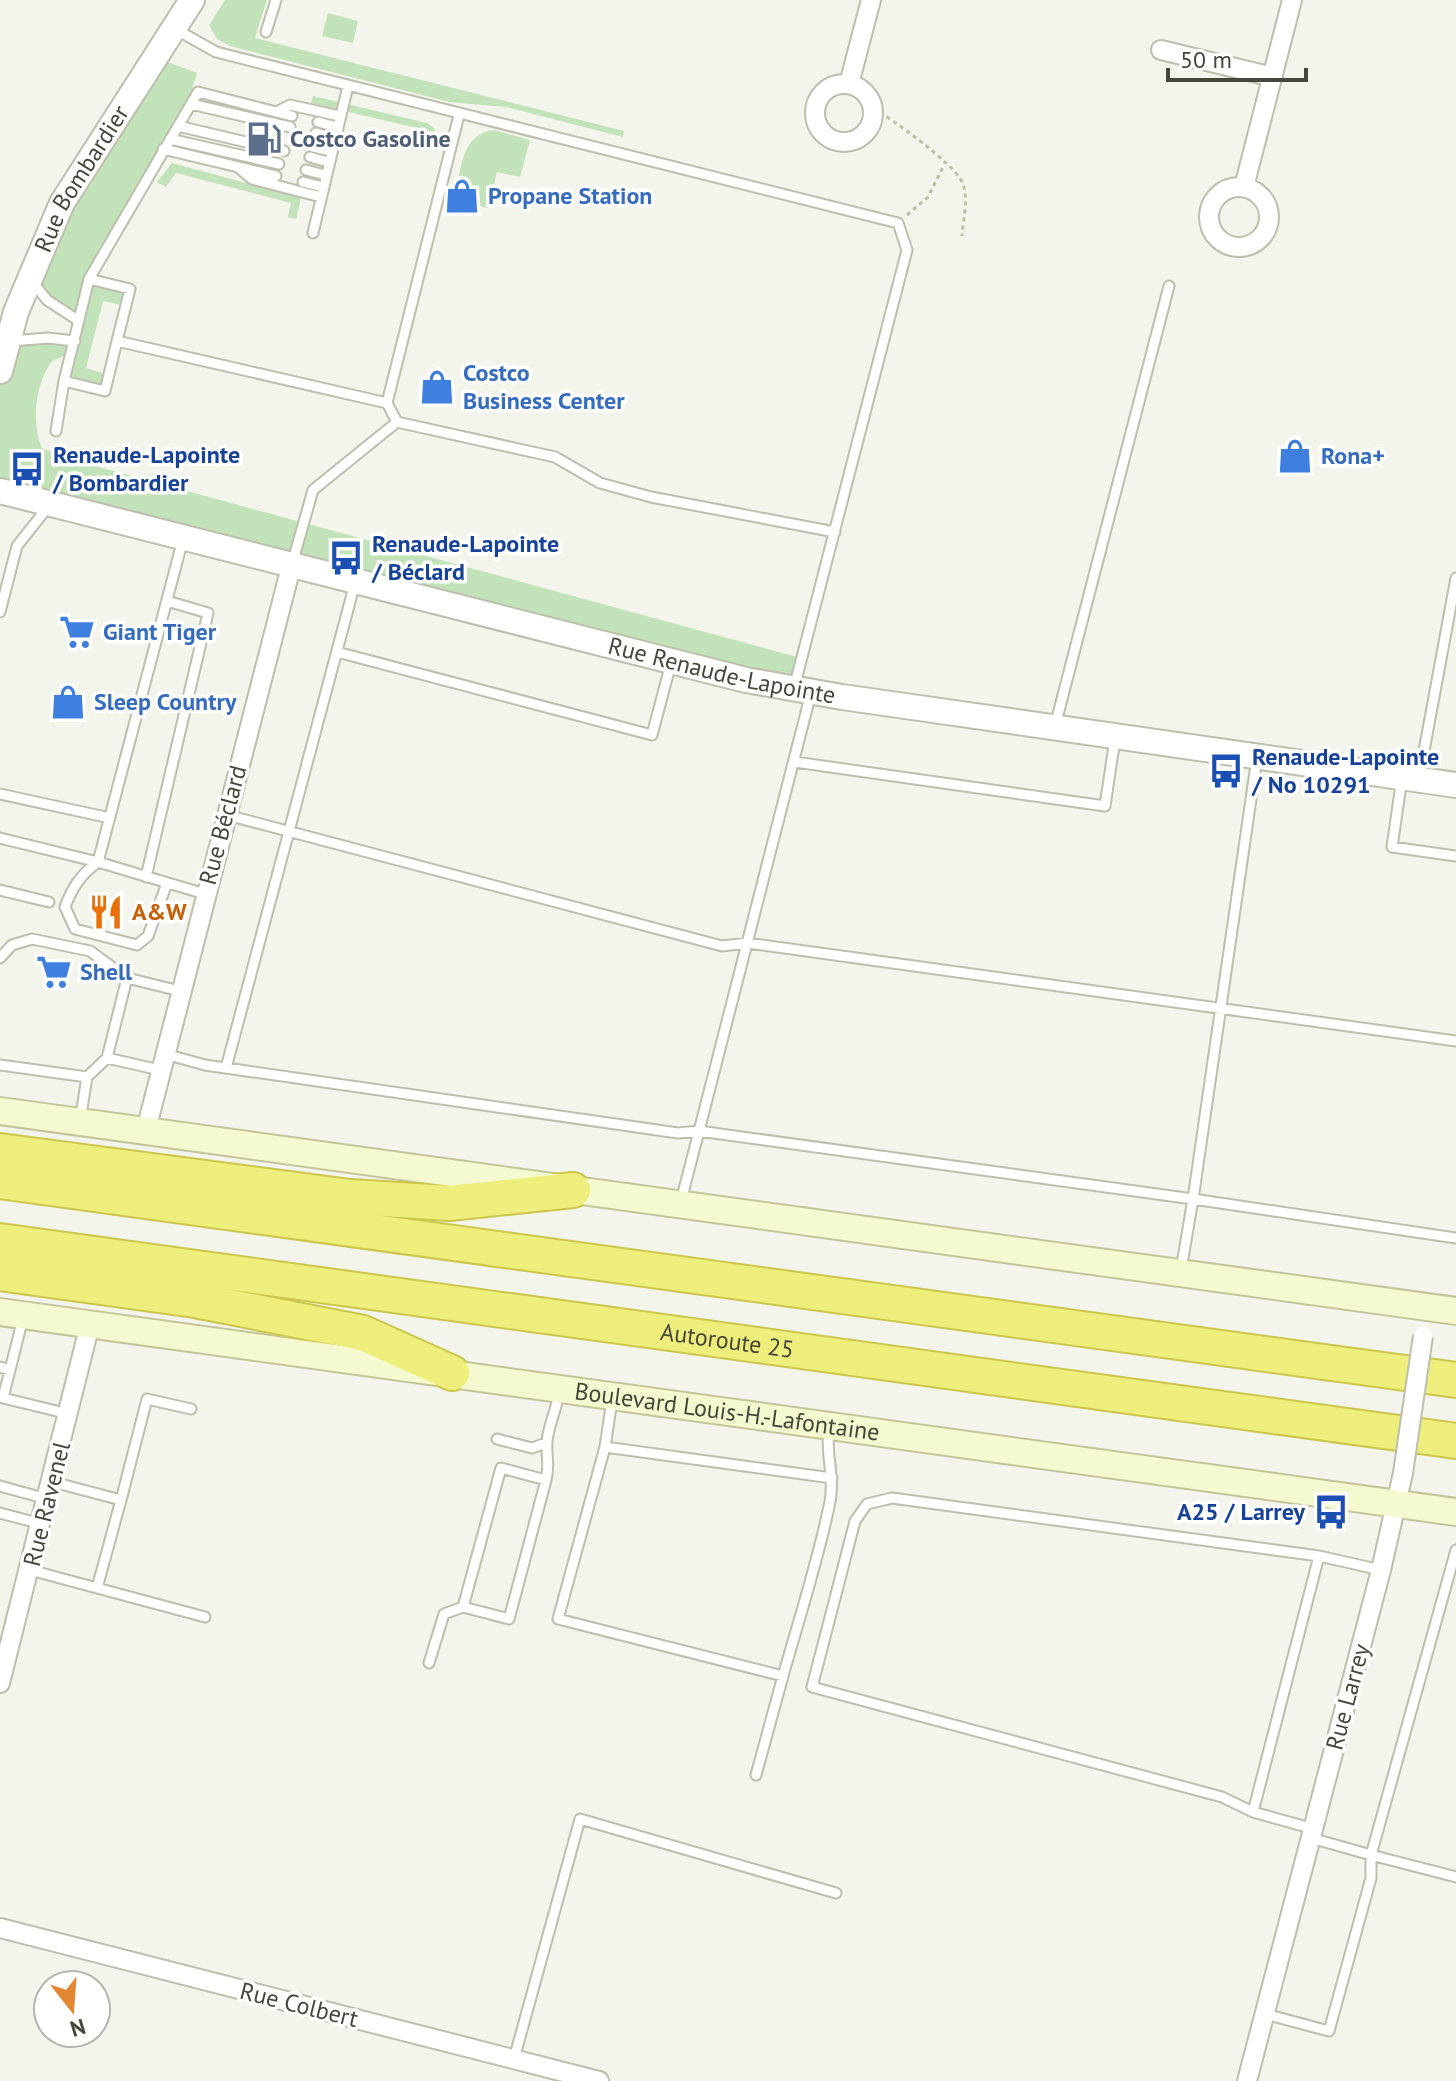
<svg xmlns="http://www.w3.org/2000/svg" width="1456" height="2081" font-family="'PT Sans',sans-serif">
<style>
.green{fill:#c2e3b9}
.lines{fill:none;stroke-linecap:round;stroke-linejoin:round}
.service-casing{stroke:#bebeae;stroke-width:13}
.minor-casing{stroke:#bebeae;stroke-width:22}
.tertiary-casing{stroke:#bebeae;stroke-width:28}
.secondary-casing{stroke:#c3c599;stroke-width:30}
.motorway-casing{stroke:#ccc74c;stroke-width:38}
.path{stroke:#bebea1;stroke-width:3;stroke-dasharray:4 4;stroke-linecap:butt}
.service{stroke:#fff;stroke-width:9}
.minor{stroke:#fff;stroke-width:18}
.tertiary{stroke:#fff;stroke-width:24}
.secondary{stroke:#f5f9d0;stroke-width:26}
.motorway{stroke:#eeee7c;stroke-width:34}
.minor-bridge-casing{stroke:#bebeae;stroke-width:22;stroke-linecap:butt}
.minor-bridge{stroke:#fff;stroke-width:18}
.labels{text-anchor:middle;stroke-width:7;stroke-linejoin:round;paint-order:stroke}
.service-label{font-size:24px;font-weight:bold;fill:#4e5e75;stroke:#fff;text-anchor:start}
.street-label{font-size:24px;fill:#47463a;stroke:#fff}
.shop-label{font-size:24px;font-weight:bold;fill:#366cbe;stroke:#fff;text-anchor:start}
.transit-label{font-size:24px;font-weight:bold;fill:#164399;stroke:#fff;text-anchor:start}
.food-label{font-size:24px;font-weight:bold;fill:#c56008;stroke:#fff;text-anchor:start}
</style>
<rect width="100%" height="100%" fill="#f3f4eb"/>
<path class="green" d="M225,0h42l-12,38 369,93 -1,6 -117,-30 -57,-5 -219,-56 -13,-7 -8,-14z
M328,13l30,8 -5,22 -31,-7z
M154,57l43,16 -13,42 -94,164 40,10 -4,17 -23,-5 -17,67 23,7 -4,16 -41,-10 7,-28 -19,8c-17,23 -21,61 -10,87l24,10 735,200 -7,30 -794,-197v-119l8,-31h66l5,-20 -32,-21 -18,-23z
M313,96l114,27 7,5 6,16 -8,6 -7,-20 -114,-27z
M495,130l35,10 -10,37 -23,-5 -9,36 -34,-9c8,-29 6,-66 41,-69z
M172,163l129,35 -5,21 -8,-2 3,-14 -115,-30 -10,14 -9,-5z"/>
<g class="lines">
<g class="service-casing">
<path id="service" d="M177,30l39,22 682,171 9,27 -113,438
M266,32l10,-32
M191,104l99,23
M276,112l14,-7 50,11
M459,115l-72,288 10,19 158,35 45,26 51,14 184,35
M318,122l19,5
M178,126l106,25
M316,133l17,5
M170,139l109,25
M313,147l18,4
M163,149l113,27
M310,157l18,5
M240,169l12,10 69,18
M306,170l19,5
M303,182l20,5
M313,233l35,-147
M89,279l109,-187 94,24
M31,280l16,20 32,21
M11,341l37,-3 27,3
M117,341l13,-52 -41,-10 -25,102 41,10 12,-50 270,62
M56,431l8,-50
M183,539l-85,323 107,32
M292,564l21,-74 84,-68
M0,612l17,-66 31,-39
M337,652l315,83 19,-72
M1055,726l114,-440
M795,762l310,44 10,-67
M1402,778l-10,69 64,9
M1419,778l37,-200
M0,794l110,24
M227,815l495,131 26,-3 708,98
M0,838l98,24
M98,862c-17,12 -26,26 -33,45l10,22 62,16 11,-9 19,-53
M146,877l62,-264 -41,-12
M0,890l49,12
M0,958l12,-13 20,-6 58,12 37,27
M165,1054l40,11 473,68 21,-2 112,-438
M0,1065l87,12 20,-19
M226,1068l129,-485
M160,1070l-53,-12 20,-80 53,13
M80,1121l7,-44
M681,1201l18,-70 494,68 64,-441
M1181,1270l12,-71 263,39
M0,1367l10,3 13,-52
M10,1370l-7,28 66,16
M612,1400l-7,47 -47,172 225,57c16,-57 35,-115 47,-174 5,-28 -5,-48 -1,-73
M497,1439l35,9 14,-5
M605,1447l227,31
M546,1480l-45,-12 -38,139 46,12 37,-139c4,-16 0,-23 1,-38 1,-16 10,-33 12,-50
M53,1482l68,18 26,-101 44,10
M0,1486l47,13
M0,1513l42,11
M30,1570l67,18 24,-88
M97,1588l108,29
M429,1663l15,-49 19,-7
M756,1775l27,-99
M1253,1812l-31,-15 -410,-110 43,-166 12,-17 25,-6 427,58
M1314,1829l-61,-17 66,-256 62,14
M1311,1838l60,17 85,-305
M1265,2014l64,17 42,-153v-23l85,22
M514,2059l66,-240 256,74"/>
</g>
<g class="minor-casing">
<path id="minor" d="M1161,50l112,27
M849,84l22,-84
M815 113a29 29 0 1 1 58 0a29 29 0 1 1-58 0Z
M1244,187l48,-187
M1209 217a30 30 0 1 1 60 0a30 30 0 1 1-60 0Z
M146,1130l145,-563
M0,1683l90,-359
M0,1928l599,153
M1247,2081l134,-511 22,-97"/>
</g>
<g class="tertiary-casing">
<g id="tertiary">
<path id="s1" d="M0,371l16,-59 46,-109 130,-203"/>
<path id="s2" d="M0,491l746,189 96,17 614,88"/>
</g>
</g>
<g class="secondary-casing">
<g id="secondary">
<path d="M0,1111l1456,200"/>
<path id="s3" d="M0,1312l1456,200"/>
</g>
</g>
<g class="motorway-casing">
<g id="motorway">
<path d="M0,1151l350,46 99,6 124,-13"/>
<path d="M0,1181l1456,199"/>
<path id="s4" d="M0,1241l1456,200"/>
<path d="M0,1273l195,27 168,33 89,40"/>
</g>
</g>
<path class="path" d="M873,109c18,8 80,55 88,71 9,16 2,38 1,56
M907,215l21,-18 16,-32"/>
<use href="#service" class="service"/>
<use href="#minor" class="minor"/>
<use href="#tertiary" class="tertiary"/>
<use href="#secondary" class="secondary"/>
<use href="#motorway" class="motorway"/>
<g class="minor-bridge-casing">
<path id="minor-bridge" d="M1403,1473l20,-137"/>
</g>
<use href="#minor-bridge" class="minor-bridge"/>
</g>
<defs>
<g id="fuel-bare" transform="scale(2.76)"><path d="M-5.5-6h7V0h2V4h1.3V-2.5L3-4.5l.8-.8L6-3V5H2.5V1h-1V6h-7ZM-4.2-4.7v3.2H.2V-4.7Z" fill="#5c6f8a" stroke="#fff" stroke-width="2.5" paint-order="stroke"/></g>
<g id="shop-bare" transform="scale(2.76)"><path d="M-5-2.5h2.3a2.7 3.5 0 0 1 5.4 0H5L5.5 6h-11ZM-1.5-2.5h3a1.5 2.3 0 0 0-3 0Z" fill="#3f7fe0" stroke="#fff" stroke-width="2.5" paint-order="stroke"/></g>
<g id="bus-bare" transform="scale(2.76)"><path d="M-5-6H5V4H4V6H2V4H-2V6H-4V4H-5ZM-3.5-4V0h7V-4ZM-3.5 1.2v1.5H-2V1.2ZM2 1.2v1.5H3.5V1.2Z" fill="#1a4fb4" stroke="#fff" stroke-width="2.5" paint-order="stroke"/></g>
<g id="supermarket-bare" transform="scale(2.76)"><path d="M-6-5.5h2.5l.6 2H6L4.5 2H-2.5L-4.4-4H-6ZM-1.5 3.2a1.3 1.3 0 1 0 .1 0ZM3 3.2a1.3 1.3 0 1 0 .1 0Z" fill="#3f7fe0" stroke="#fff" stroke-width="2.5" paint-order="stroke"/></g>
<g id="restaurant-bare" transform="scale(2.76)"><path d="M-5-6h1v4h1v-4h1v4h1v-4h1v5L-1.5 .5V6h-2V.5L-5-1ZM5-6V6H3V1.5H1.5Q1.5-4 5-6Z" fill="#e8710a" stroke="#fff" stroke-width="2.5" paint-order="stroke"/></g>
</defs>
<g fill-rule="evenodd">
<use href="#fuel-bare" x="264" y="139"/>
<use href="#shop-bare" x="462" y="196"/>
<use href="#shop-bare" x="437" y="387"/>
<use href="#shop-bare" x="1295" y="456"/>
<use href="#bus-bare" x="27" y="469"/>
<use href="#bus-bare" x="346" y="558"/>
<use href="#supermarket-bare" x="77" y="632"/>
<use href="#shop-bare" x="68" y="702"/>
<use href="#bus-bare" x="1226" y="771"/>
<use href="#restaurant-bare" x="106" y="912"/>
<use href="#supermarket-bare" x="54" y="972"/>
<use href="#bus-bare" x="1331" y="1512"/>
</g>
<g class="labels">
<g class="service-label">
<text x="290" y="147">Costco Gasoline</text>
</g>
<g class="street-label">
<text dy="8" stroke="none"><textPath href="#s1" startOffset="210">Rue Bombardier</textPath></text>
<text dy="8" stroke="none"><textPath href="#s2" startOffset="744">Rue Renaude-Lapointe</textPath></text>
<text transform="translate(223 825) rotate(-75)" y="8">Rue Béclard</text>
<text dy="8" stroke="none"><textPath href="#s4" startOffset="734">Autoroute 25</textPath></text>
<text dy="8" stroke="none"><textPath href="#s3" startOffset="734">Boulevard Louis-H.-Lafontaine</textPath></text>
<text transform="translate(47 1504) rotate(-76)" y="8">Rue Ravenel</text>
<text transform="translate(1348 1697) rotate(-75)" y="8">Rue Larrey</text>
<text transform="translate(299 2005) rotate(14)" y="8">Rue Colbert</text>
</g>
<g class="shop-label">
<text x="488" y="204">Propane Station</text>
<text x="463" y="381">Costco<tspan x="463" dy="28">Business Center</tspan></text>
<text x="1321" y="464">Rona+</text>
<text x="103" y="640">Giant Tiger</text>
<text x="94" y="710">Sleep Country</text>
<text x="80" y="980">Shell</text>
</g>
<g class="transit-label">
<text x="53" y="463">Renaude-Lapointe<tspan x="53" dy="28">/ Bombardier</tspan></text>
<text x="372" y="552">Renaude-Lapointe<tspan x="372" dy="28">/ Béclard</tspan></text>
<text x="1252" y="765">Renaude-Lapointe<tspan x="1252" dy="28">/ No 10291</tspan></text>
<text x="1305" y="1520" text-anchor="end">A25 / Larrey</text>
</g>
<g class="food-label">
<text x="132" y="920">A&amp;W</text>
</g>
</g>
<g transform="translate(72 2009) rotate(163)"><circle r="38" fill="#ffffff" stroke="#b5b5b0" stroke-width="2"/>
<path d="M0-6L14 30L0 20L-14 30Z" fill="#e28734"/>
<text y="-12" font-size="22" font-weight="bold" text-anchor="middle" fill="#47463a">N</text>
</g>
<path d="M1168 68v12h138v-12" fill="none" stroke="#47463a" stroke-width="4"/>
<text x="1180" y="68" font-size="24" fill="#47463a" stroke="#ffffff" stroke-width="6" paint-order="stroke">50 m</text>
</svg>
